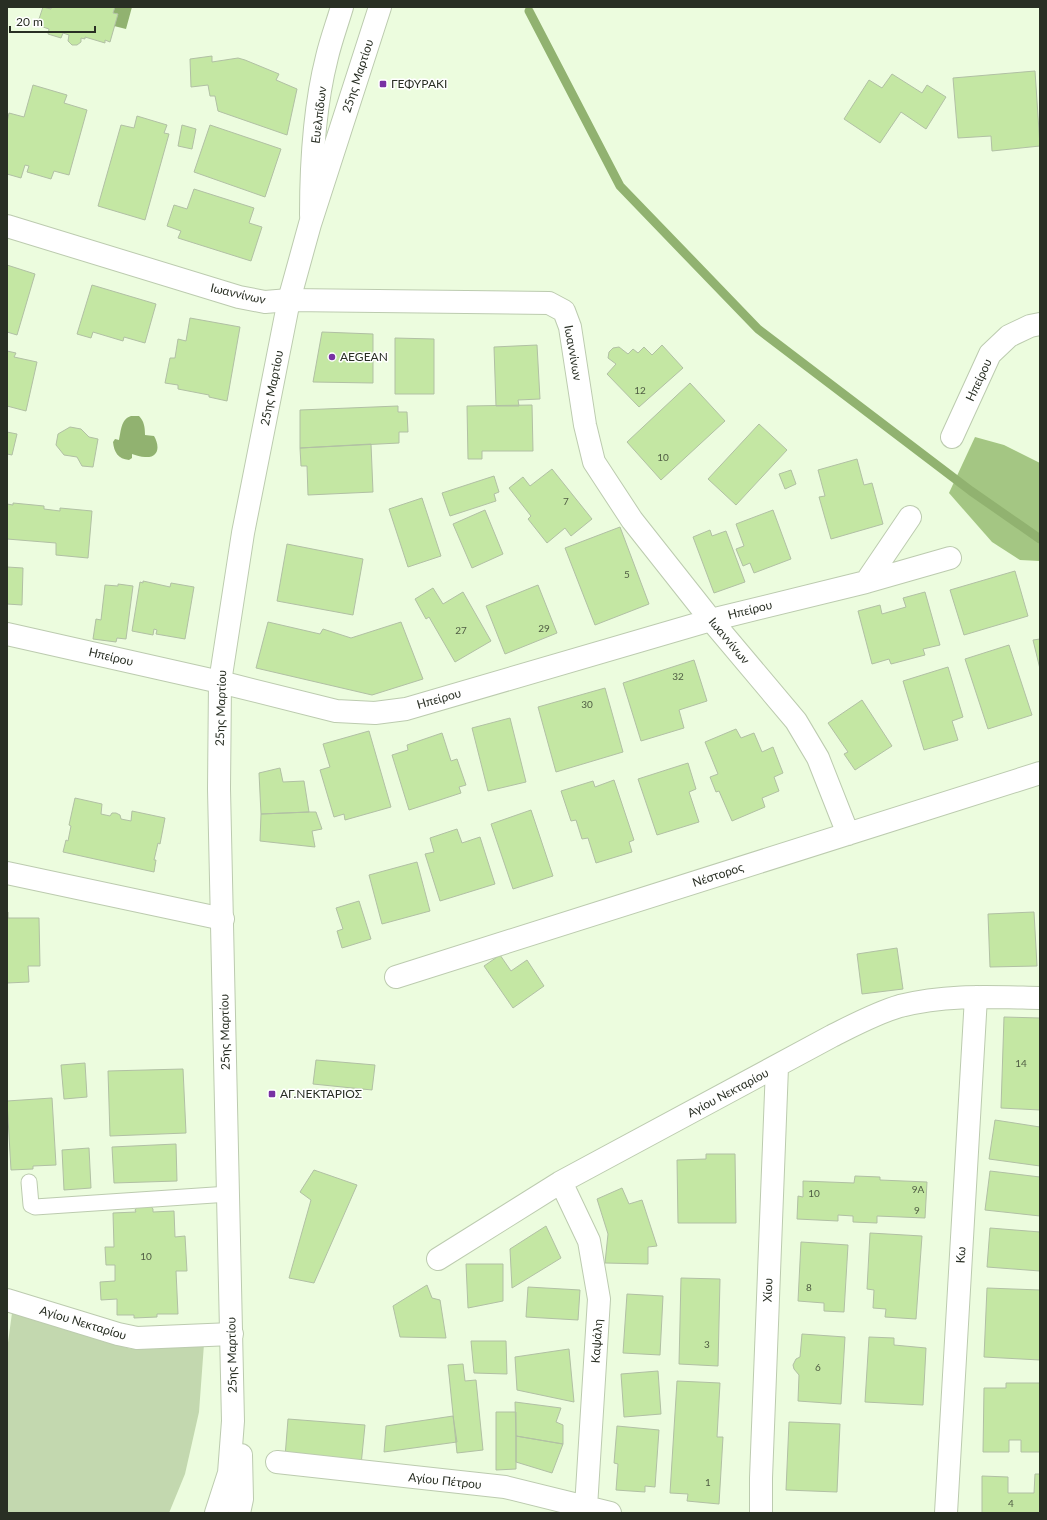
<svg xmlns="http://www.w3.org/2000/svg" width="1047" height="1520" font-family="Lato,sans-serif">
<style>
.green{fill:#c3d8af}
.forest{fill:#a4c683}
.water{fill:#91b270}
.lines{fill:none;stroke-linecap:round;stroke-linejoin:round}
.stream{stroke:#91b270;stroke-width:9}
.building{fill:#c4e7a3;stroke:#b1c0a4}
.service-casing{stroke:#bccbaf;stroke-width:17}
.minor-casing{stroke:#bccbaf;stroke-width:24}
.secondary-casing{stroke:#bccbaf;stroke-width:24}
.service{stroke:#fff;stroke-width:15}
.minor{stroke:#fff;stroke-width:22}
.secondary{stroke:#fff;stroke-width:22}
.poi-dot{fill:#7830a3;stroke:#fff;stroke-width:1.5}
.labels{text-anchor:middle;stroke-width:3;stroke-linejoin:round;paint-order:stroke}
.number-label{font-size:10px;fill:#505d44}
.street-label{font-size:12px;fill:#292f24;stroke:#fff}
.poi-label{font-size:12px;fill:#292f24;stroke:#fff;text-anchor:start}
</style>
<rect width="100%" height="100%" fill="#ecfcde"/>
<path class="green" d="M12,1313l119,36 73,-5 -5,68 -14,62 -16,39h-162v-163z"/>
<path class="forest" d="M975,437l29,8 36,18v98l-20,-1 -28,-18 -43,-49z"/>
<path class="water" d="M115,7h17l-6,22 -12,-3 4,-12 -5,-1z
M131,416h8c5,5 6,11 6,19l9,1c6,10 5,22 -9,21 -4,0 -9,-2 -13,-3v4l-3,2c-11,-1 -15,-8 -16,-18l2,-3 4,1c2,-9 2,-21 12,-24z"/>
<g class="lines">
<path class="stream" d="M529,11l91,175 138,143 213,162 69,48"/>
</g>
<path class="building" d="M43,7l8,2v-2h64l-2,6 5,1 -8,28 -5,-2v3l-20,-6v2l-4,-1v4l-4,3h-5l-4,-4 1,-6 -6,-2 -2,5 -13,-4 1,-5 -12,-4z
M212,56v6l26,-4 7,2 34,14 -3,6 21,9 -10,46 -69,-24 -3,-15h-5l-2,-11 -17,2 -1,-28z
M1035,71l5,75 -48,5 -1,-15 -33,2 -5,-60z
M892,74l30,19 5,-8 19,12 -20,32 -25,-17 -21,31 -36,-24 25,-39 13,8z
M33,85l34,10 -3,8 23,7 -18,65 -15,-4 -3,8 -24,-7 2,-6 -4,-1 -4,13 -14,-4v-52l2,-9 15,4z
M137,116l30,9 -3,8 5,1 -24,86 -47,-14 23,-81 13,3z
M182,125l14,4 -4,20 -14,-3z
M210,125l71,24 -16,48 -71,-25z
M194,189l60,19 -5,15 13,4 -11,34 -73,-23 3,-7 -14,-5 7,-21 13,4z
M7,265l28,9 -18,61 -10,-3z
M92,285l64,19 -11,39 -21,-6 -1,4 -30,-9 -2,6 -14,-4z
M190,318l50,9 -13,74 -18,-4v-2l-31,-6v-4l-13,-2 5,-25h5l3,-19 8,2z
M322,332l51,2v49l-60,-1z
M395,338l39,1v55h-39z
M537,345l3,54 -22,1 1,6h-23l-2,-59z
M662,345l21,23 -44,39 -32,-33 9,-10 -8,-6 1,-6 4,-4 6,-1 9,7 5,-5 5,4 6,-6 8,8z
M7,351l9,2 -2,4 23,5 -11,49 -19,-5z
M690,383l35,38 -64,59 -34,-38z
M532,405l1,46h-51v8h-14l-1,-53z
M398,406v6h9l1,20h-9v11l-99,5v-38z
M759,424l28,26 -51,55 -28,-26z
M70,427l11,2 8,8 9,2 -5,28 -11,-1 -5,-9 -13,-2 -8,-10 2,-11z
M7,432l10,2 -5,21 -5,-1z
M371,444l2,48 -65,3 -1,-29h-6l-1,-18z
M857,459l7,26 8,-2 11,41 -52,15 -12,-42 6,-1 -7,-26z
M552,469l40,50 -21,17 -6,-8 -18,15 -19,-24 3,-3 -22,-28 14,-11 7,9z
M791,470l5,14 -11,5 -6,-15z
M494,476l5,16 -5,2 2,7 -46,15 -8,-23z
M422,498l19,58 -33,11 -19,-58z
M13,503l31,3v3l16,2v-3l32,3 -4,47 -32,-3v-12l-49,-4v-35l6,1z
M485,510l18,44 -31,14 -19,-44z
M773,510l18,49 -37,14 -4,-10 -7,3 -7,-17 8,-3 -8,-22z
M620,527l29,77 -54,21 -30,-77z
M710,530l2,6 14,-5 19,51 -31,11 -21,-56z
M287,544l76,15 -10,56 -76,-14z
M7,557v10l16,1 -1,37 -15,-1z
M1015,571l13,45 -64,19 -14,-45z
M143,581l27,6 1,-4 23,4 -9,52 -29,-5 1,-4 -3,-1 -1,6 -21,-4 8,-49 3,1z
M118,584l15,2 -7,53 -9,-1 -1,4 -23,-3 3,-20 5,1 4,-35 13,1z
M538,585l19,48 -52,21 -19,-48z
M433,588l10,16 20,-12 28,49 -36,21 -26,-45 -3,2 -11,-20z
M925,592l15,53 -17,4 2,6 -34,9 -2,-5 -17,5 -14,-53 22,-6 2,9 24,-7 -3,-9z
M268,622l52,12 3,-5 28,9 50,-16 22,57 -51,16 -116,-27z
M1040,639v30l-7,-29z
M1009,645l23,70 -44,14 -23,-70z
M694,660l13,41 -28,9 5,18 -43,13 -18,-58z
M948,667l15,50 -11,4 6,19 -34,10 -21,-69z
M605,688l18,64 -67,20 -18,-65z
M862,700l30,46 -37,24 -11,-16 4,-2 -20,-29z
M510,718l16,64 -38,9 -16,-63z
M736,729l5,9 13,-5 8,19 11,-5 10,26 -9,4 5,14 -17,7 3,9 -33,14 -13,-30 -3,1 -6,-15 8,-3 -13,-32z
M369,731l22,76 -46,13 -1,-6 -10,3 -14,-47 10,-3 -7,-23z
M442,733l9,28 6,-2 9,26 -7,2 2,6 -52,17 -17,-55 16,-5 -1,-5z
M688,763l8,26 -7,3 10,30 -42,13 -19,-56z
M280,768l3,14 21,-1 5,31 -48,2 -2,-41z
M614,780l20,60 -5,2 3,10 -36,11 -8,-25 -6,1 -6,-19 -5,1 -10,-30 32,-10 2,6z
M75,798l27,6 -1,10 9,2 2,-3h4l4,2 1,4 10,2 1,-10 33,7 -5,26 -2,-1 -4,17h2l-2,12 -91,-20 3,-12 2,1 3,-15 -2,-1z
M531,810l22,66 -40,13 -22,-65z
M309,812h7l6,17 -10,2 3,16 -55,-6 1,-27z
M457,829l5,14 18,-6 15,47 -55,17 -15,-47 9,-2 -4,-14z
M417,862l13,49 -48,13 -13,-49z
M359,901l12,38 -29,9 -5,-17 6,-2 -7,-21z
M7,912h1v6h31l1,48h-12l1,16 -22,1z
M1034,912l3,54 -47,1 -2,-53z
M897,948l6,41 -41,5 -5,-40z
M500,955l11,16 16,-11 17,26 -31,22 -29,-42z
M1004,1017l36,1v92l-39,-2z
M316,1060l59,5 -3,25 -59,-6z
M85,1063l2,34 -23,2 -3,-34z
M183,1069l3,64 -76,3 -2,-65z
M52,1098l4,67 -23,1v3l-22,1 -4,-69z
M995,1120l45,7v39l-51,-7z
M176,1144l1,37 -63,2 -2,-36z
M89,1148l2,40 -27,2 -2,-40z
M706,1154h29l1,69h-58l-1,-63 29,-1z
M314,1170l43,15 -43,98 -25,-5 22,-78 -11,-8z
M990,1171l50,6v39l-55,-6z
M855,1176l25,1v3l47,2 -2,36 -48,-2v7l-24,-1v-6l-15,-1v6l-41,-2 1,-23 5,1v-16l51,2z
M622,1188l7,16 13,-4 15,46 -9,1v17l-43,-1 3,-29 -11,-35z
M149,1204l4,5v3l21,-1 1,26 10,-1 2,35h-11l2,43h-21v3l-23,1v-3h-17v-16l-16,1 -1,-18 15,-1v-16h-9l-1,-18h9l-1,-34 23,-1 -1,-2 4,-5z
M546,1226l15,32 -49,30 -2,-39z
M990,1228l50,4v39l-53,-4z
M870,1233l52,3 -6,83 -31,-2 1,-8 -13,-1 1,-18 -7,-1z
M801,1242l47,3 -4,67 -20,-1v-8l-26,-2z
M466,1264h37v37l-35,7z
M681,1278l39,1 -2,87 -39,-2z
M427,1285l5,13 8,2 6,38 -46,-1 -7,-31z
M528,1287l52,3 -2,30 -52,-3z
M987,1288l53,2v70l-56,-3z
M627,1294l36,2 -3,59 -37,-2z
M802,1334l43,3 -4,67 -43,-3 1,-26 -5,-6 -1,-4 3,-6 4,-2z
M869,1337l25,1v7l32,3 -3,57 -58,-3z
M471,1341h35l1,33 -33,-1z
M569,1349l5,53 -57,-12 -2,-33z
M463,1364l2,17 11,-1 7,70 -26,3 -9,-88z
M658,1371l3,43 -37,3 -3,-43z
M677,1381l43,2 -3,54h6l-4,67 -32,-3 1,-7 -18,-1z
M1006,1383h34v69h-19v-12h-12v12h-26l1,-64h22z
M515,1402l46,6 -5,14 7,3v19l-47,-8z
M496,1412h20v57l-20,1z
M453,1416l4,26 -73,10 2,-26z
M288,1419l77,6 -4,40 -76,-8z
M789,1422l51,2 -3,68 -51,-2z
M617,1426l42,4 -4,57 -10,-1v6l-29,-2 2,-26 -4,-1z
M516,1436l47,8 -11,29 -36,-11z
M1035,1474h5v39h-58v-37l26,1v16h26z"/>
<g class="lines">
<g class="service-casing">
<path id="service" d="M29,1182l2,23 4,2 194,-13"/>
</g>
<g class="minor-casing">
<path id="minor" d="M311,215c0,-53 3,-107 16,-158 4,-17 10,-33 15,-50
M7,226l232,71 26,5 24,-2 260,3 15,8 6,16 15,98 9,37 38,58 79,100 85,101 22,37 30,76
M952,437l38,-83 19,-18 21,-10 10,-2
M866,582l44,-65
M7,634l213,48 116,29 39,2 31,-4 305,-89 155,-38 84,-24
M7,873l216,46
M396,977l644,-204
M561,1182l28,59 10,58 -13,208
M438,1259l123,-77 271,-146c22,-11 44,-23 68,-30 47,-12 92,-9 140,-8
M7,1300l111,34 19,4 95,-4
M277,1462l228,25 105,26
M761,1513v-35l16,-411
M946,1513l30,-516"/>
</g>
<g class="secondary-casing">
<path id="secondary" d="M216,1513l13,-40 4,-52 -14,-632 1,-107 23,-149 46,-233 21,-76 70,-217
M239,1513l3,-14 -1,-44"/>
</g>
<use href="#service" class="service"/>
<use href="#minor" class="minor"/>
<use href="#secondary" class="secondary"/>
</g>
<g class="poi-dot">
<rect x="379" y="80" width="8" height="8" rx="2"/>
<circle cx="332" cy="357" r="4"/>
<rect x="268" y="1090" width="8" height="8" rx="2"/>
</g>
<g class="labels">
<g class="number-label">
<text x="640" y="394">12</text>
<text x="663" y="461">10</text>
<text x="566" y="505">7</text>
<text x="627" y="578">5</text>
<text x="544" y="632">29</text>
<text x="461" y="634">27</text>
<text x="678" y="680">32</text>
<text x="587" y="708">30</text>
<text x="1021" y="1067">14</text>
<text x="918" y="1193">9Α</text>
<text x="814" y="1197">10</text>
<text x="917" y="1214">9</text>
<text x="146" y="1260">10</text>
<text x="809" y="1291">8</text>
<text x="707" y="1348">3</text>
<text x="818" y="1371">6</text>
<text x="708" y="1486">1</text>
<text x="1011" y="1507">4</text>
</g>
<g class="street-label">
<text transform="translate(358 76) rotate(-72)" y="4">25ης Μαρτίου</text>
<text transform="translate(319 115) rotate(-83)" y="4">Ευελπίδων</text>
<text transform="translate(238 294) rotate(13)" y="4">Ιωαννίνων</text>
<text transform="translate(573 353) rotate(80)" y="4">Ιωαννίνων</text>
<text transform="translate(979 380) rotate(-65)" y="4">Ηπείρου</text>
<text transform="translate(272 388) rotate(-79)" y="4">25ης Μαρτίου</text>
<text transform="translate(750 610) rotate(-14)" y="4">Ηπείρου</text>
<text transform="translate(729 641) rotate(50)" y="4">Ιωαννίνων</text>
<text transform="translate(111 657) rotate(13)" y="4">Ηπείρου</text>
<text transform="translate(439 699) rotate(-16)" y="4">Ηπείρου</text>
<text transform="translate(221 708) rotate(-88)" y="4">25ης Μαρτίου</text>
<text transform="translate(718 875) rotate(-18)" y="4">Νέστορος</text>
<text transform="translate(225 1032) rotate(-91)" y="4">25ης Μαρτίου</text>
<text transform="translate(728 1093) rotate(-28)" y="4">Αγίου Νεκταρίου</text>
<text transform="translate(961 1255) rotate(-87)" y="4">Κω</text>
<text transform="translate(768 1290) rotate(-88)" y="4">Χίου</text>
<text transform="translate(83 1323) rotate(17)" y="4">Αγίου Νεκταρίου</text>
<text transform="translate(597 1341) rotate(-86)" y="4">Καψάλη</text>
<text transform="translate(232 1355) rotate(-91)" y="4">25ης Μαρτίου</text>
<text transform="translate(445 1481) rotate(6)" y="4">Αγίου Πέτρου</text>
</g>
<g class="poi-label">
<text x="391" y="88">ΓΕΦΥΡΑΚΙ</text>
<text x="340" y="361">AEGEAN</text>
<text x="280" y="1098">ΑΓ.ΝΕΚΤΑΡΙΟΣ</text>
</g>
</g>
<rect width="1047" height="1520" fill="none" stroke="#292f24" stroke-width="16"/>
<path d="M10 26v6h85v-6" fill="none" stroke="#292f24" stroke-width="2"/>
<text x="16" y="26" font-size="12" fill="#292f24" stroke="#ffffff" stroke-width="3" paint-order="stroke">20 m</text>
</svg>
